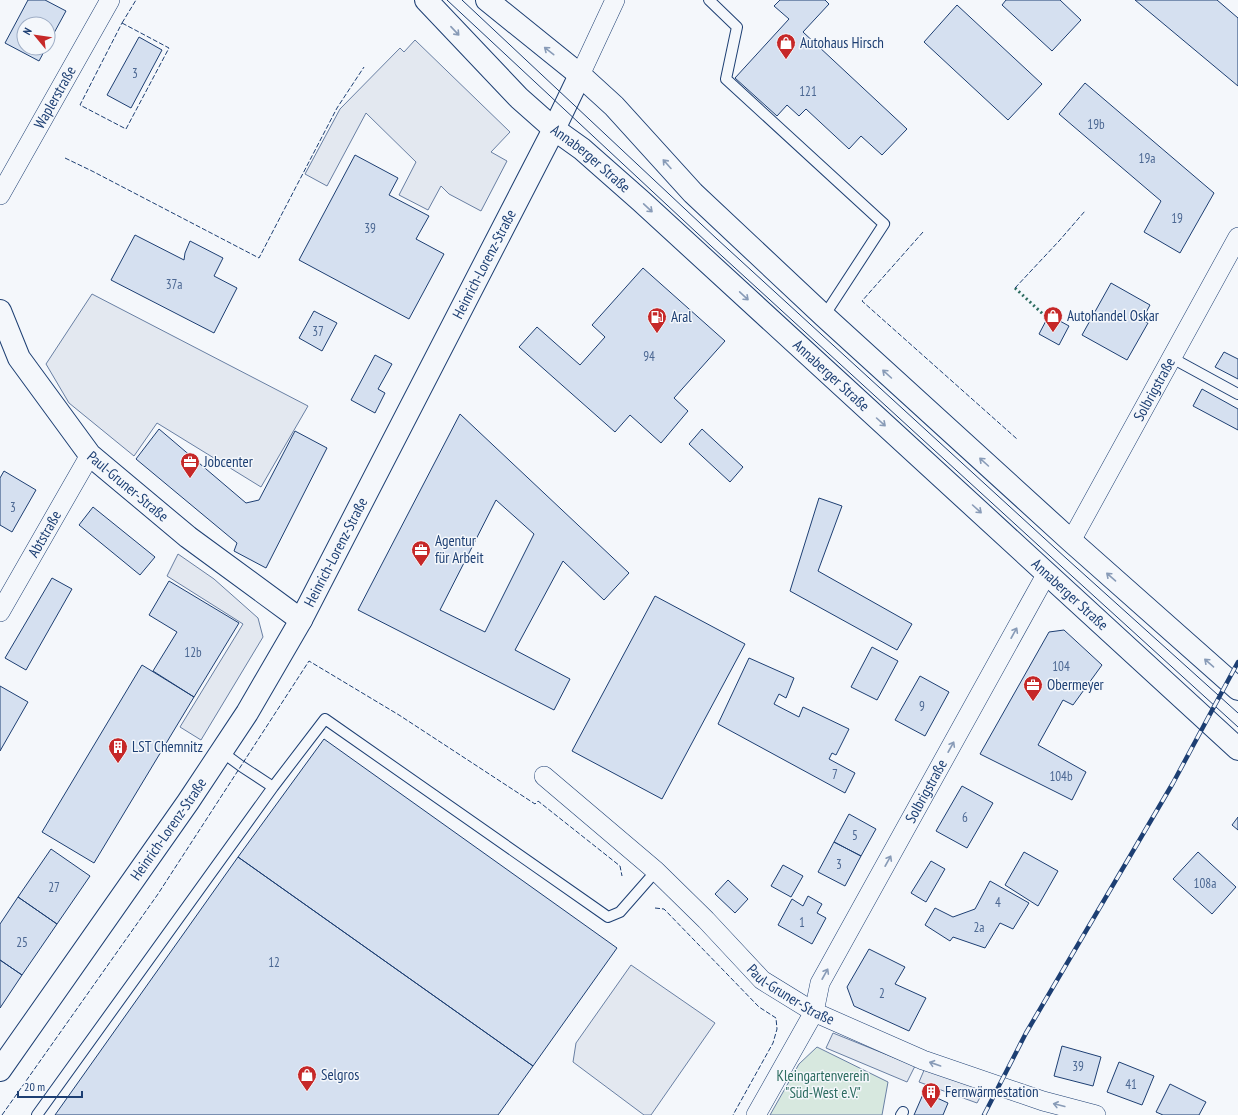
<svg xmlns="http://www.w3.org/2000/svg" width="1238" height="1115" font-family="'PT Sans Narrow',sans-serif">
<style>
.green{fill:#d7e8df;stroke:#687fa3}
.parking{fill:#e3e8f0;stroke:#687fa3}
.building{fill:#d5e0f0;stroke:#1d3f73;fill-rule:evenodd}
.lines{fill:none;stroke-linecap:round;stroke-linejoin:round}
.service-casing{stroke:#1d3f73;stroke-width:12}
.minor-casing{stroke:#1d3f73;stroke-width:20}
.tertiary-casing{stroke:#1d3f73;stroke-width:24}
.primary-casing{stroke:#1d3f73;stroke-width:24}
.service{stroke:#f4f7fb;stroke-width:10}
.minor{stroke:#f4f7fb;stroke-width:19}
.tertiary{stroke:#f4f7fb;stroke-width:22}
.primary{stroke:#f4f7fb;stroke-width:22}
.tram{stroke:#1d3f73;stroke-width:1}
.rail-casing{stroke:#1d3f73;stroke-width:4.5}
.rail{stroke:#f4f7fb;stroke-width:3;stroke-dasharray:9;stroke-linecap:butt}
.hedge{stroke:#2c6c60;stroke-width:3;stroke-dasharray:2 3;stroke-linecap:butt}
.fence{stroke:#1d3f73;stroke-width:1;stroke-dasharray:5 2;stroke-linecap:butt}
.oneway{stroke:#889bb7}
.labels{text-anchor:middle;stroke-width:3;stroke-linejoin:round;paint-order:stroke}
.number-label{font-size:13px;fill:#4b6792}
.poi-label{font-size:15px;fill:#1d3f73;stroke:#f4f7fb;text-anchor:start}
.street-label{font-size:15px;fill:#1d3f73;stroke:#f4f7fb}
.park-label{font-size:15px;fill:#2c6c60;stroke:#f4f7fb}
</style>
<rect width="100%" height="100%" fill="#f4f7fb"/>
<path class="green" d="M817,1047l71,35 -6,33h-112l29,-51z"/>
<path class="parking" d="M415,40l95,92 -19,20 16,9 -26,50 -32,-17 -8,-8 -13,24 -29,-15 17,-33 -50,-49 -39,73 -22,-12 35,-65 60,-61 4,4z
M92,294l216,112 -47,81 -104,-64 -23,33 -65,-53 -23,-39z
M178,554l36,25 44,39 5,19 -62,103 -21,-13 63,-103 -76,-48z
M631,965l84,58 -64,92h-7l-71,-53 3,-19z
M833,1033l82,33 -8,16 -81,-34z
M925,1068l60,20 -8,15 -58,-21z"/>
<path class="building" d="M28,0h17l21,11 -18,33v-20h-24v24h22l-7,13 -34,-18z
M780,0h45l4,4 -26,28 104,97 -25,26 -21,-19 -12,13 -43,-40 -7,7 -12,-11 -10,11 -42,-38 54,-59 -15,-13z
M1006,0h54l21,20 -29,31 -50,-46z
M1135,0h82l21,18v68z
M957,5l85,79 -34,36 -84,-78z
M139,37l23,13 -31,58 -24,-13z
M1085,83l129,110 -34,60 -36,-21 17,-31 -102,-87z
M355,155l43,23 -9,17 40,21 -13,23 28,15 -35,65 -110,-59z
M135,235l49,25 1,-7 5,-12 33,17 -9,18 23,12 -23,45 -103,-53z
M643,268l82,73 -51,57 14,13 -27,32 -31,-28 -15,17 -96,-85 18,-20 43,38 25,-28 -13,-12z
M1111,283l39,22 -8,15 6,3 -21,37 -45,-25z
M314,311l23,12 -15,28 -23,-13z
M1049,315l20,11 -10,19 -20,-11z
M1224,352l14,7v20l-23,-12z
M375,355l17,9 -14,25 7,4 -10,20 -24,-13z
M1202,389l36,20v21l-45,-24z
M460,414l169,159 -25,27 -41,-39 -48,89 55,29 -16,31 -196,-100zM496,500l38,34 -49,98 -45,-22z
M159,429l87,74 13,-3 36,-69 32,17 -61,120 -32,-17 3,-8 -101,-84z
M702,429l41,38 -13,15 -41,-38z
M4,471l32,19 -24,42 -12,-7v-47z
M819,498l23,8 -24,65 94,53 -15,26 -107,-59z
M93,507l62,50 -15,18 -61,-50z
M52,578l20,11 -46,81 -21,-12z
M169,581l70,42 -45,74 -41,-26 24,-39 -28,-17z
M655,596l90,48 -83,155 -90,-48z
M1064,630l38,35 -29,40 -10,-5 -25,45 48,27 -14,28 -92,-46 69,-122z
M872,647l26,14 -21,39 -26,-13z
M749,658l45,20 -8,20 -7,-4 -5,10 25,13 4,-10 46,22 -13,26 -4,-2 -3,6 26,14 -10,20 -127,-69z
M142,665l52,32 -100,166 -52,-31z
M920,676l29,16 -24,44 -30,-16z
M0,686l28,16 -28,49z
M324,739l293,209 -84,118 -295,-209z
M962,786l31,17 -26,45 -31,-17z
M849,814l27,15 -15,27 -27,-14z
M1238,817v13l-6,-5z
M834,842l27,14 -16,30 -27,-14z
M51,849l39,27 -33,48 -39,-27z
M1024,852l34,19 -20,35 -33,-21z
M1198,852l38,35 -24,27 -39,-35z
M238,857l295,209 -35,49h-443z
M931,861l14,8 -19,33 -15,-9z
M783,865l20,11 -12,21 -20,-11z
M728,880l20,19 -13,14 -20,-19z
M990,881l39,22 -16,26 -13,-6 -15,25 -32,-11 -3,4 -25,-16 10,-17 18,9 22,-8z
M808,896l14,8 -5,9 9,5 -14,26 -34,-19 14,-26 11,7z
M18,897l39,27 -35,51 -22,-15v-36z
M869,949l36,18 -10,17 31,14 -17,33 -55,-25 -7,-19z
M0,960l22,15 -22,33z
M1062,1046l39,11 -8,29 -39,-10z
M1119,1062l35,14 -12,29 -35,-13z
M1170,1084l36,18 -7,13h-36l-7,-3z
M924,1092l24,11 -5,12h-29z"/>
<g class="lines">
<g class="service-casing">
<path id="service" d="M709,0l28,27 -11,52 158,145 -60,92
M1172,358l66,36
M222,752l19,14 32,21
M37,1115l236,-328 52,-68 283,198 12,-5 36,-41
M901,1115l2,-3"/>
</g>
<g class="minor-casing">
<g id="minor">
<path d="M580,75l35,-75"/>
<path id="s1" d="M0,195l110,-195"/>
<path id="s2" d="M1071,541l167,-304"/>
<path id="s3" d="M0,612l90,-157"/>
<path id="s4" d="M544,776l112,95 50,49 56,60 52,32 109,48 120,41 53,14"/>
<path id="s5" d="M756,1115l58,-103 6,-29 227,-410"/>
</g>
</g>
<g class="tertiary-casing">
<g id="tertiary">
<path id="s6" d="M0,311l19,47 71,97 98,82 113,83"/>
<path id="s7" d="M0,1070l188,-268 59,-89 54,-93 253,-491"/>
</g>
</g>
<g class="primary-casing">
<g id="primary">
<path id="s8" d="M426,0l93,98 35,31 28,20 59,52 597,548"/>
<path d="M487,0l93,75 34,31 79,87 131,123 247,225 167,148"/>
<path d="M554,129l26,-54"/>
</g>
</g>
<use href="#service" class="service"/>
<use href="#minor" class="minor"/>
<use href="#tertiary" class="tertiary"/>
<use href="#primary" class="primary"/>
<path class="tram" d="M447,0l264,246 351,321 176,160
M462,0l255,239 350,320 171,154"/>
<g class="rail-casing">
<path id="rail" d="M984,1115l42,-82 147,-250 65,-121"/>
</g>
<use href="#rail" class="rail"/>
<path class="hedge" d="M1015,288l30,28"/>
<path class="fence" d="M122,23l47,25 -43,81 -46,-24z
M122,23l14,-23
M65,158l27,13 167,87 78,-150 27,-41
M923,232l-61,69 155,138
M1015,288l44,-47 26,-30
M655,908l9,1 95,98 17,11 1,11 -4,14 -40,72
M2,1115l156,-221 151,-233 90,54 136,89 3,-3 82,65 2,10"/>
</g>
<defs><path id="oneway-shaft" d="M-6 0H5M1.5-3L5.5 0L1.5 3" fill="none" stroke-width="1.6" stroke-linecap="round" stroke-linejoin="round"/></defs>
<g class="oneway">
<use href="#oneway-shaft" transform="translate(455 31) rotate(47)"/>
<use href="#oneway-shaft" transform="translate(549 51) rotate(-142)"/>
<use href="#oneway-shaft" transform="translate(667 164) rotate(-132)"/>
<use href="#oneway-shaft" transform="translate(648 208) rotate(43)"/>
<use href="#oneway-shaft" transform="translate(744 296) rotate(43)"/>
<use href="#oneway-shaft" transform="translate(887 374) rotate(-138)"/>
<use href="#oneway-shaft" transform="translate(881 422) rotate(42)"/>
<use href="#oneway-shaft" transform="translate(984 462) rotate(-138)"/>
<use href="#oneway-shaft" transform="translate(977 509) rotate(42)"/>
<use href="#oneway-shaft" transform="translate(1111 577) rotate(-139)"/>
<use href="#oneway-shaft" transform="translate(1014 633) rotate(-61)"/>
<use href="#oneway-shaft" transform="translate(1209 663) rotate(-139)"/>
<use href="#oneway-shaft" transform="translate(951 747) rotate(-61)"/>
<use href="#oneway-shaft" transform="translate(888 861) rotate(-61)"/>
<use href="#oneway-shaft" transform="translate(825 974) rotate(-61)"/>
<use href="#oneway-shaft" transform="translate(935 1064) rotate(-161)"/>
<use href="#oneway-shaft" transform="translate(1059 1105) rotate(-166)"/>
</g>
<defs>
<g id="shop-pin" transform="scale(1)"><path d="M0 17L-7.5 6A9.5 9.5 0 1 1 7.5 6Z" fill="#c62828" stroke="#f4f7fb"/><path d="M-5-2.5h2.3a2.7 3.5 0 0 1 5.4 0H5L5.5 6h-11ZM-1.5-2.5h3a1.5 2.3 0 0 0-3 0Z" fill="#fff"/></g>
<g id="fuel-pin" transform="scale(1)"><path d="M0 17L-7.5 6A9.5 9.5 0 1 1 7.5 6Z" fill="#c62828" stroke="#f4f7fb"/><path d="M-5.5-6h7V0h2V4h1.3V-2.5L3-4.5l.8-.8L6-3V5H2.5V1h-1V6h-7ZM-4.2-4.7v3.2H.2V-4.7Z" fill="#fff"/></g>
<g id="office-pin" transform="scale(1)"><path d="M0 17L-7.5 6A9.5 9.5 0 1 1 7.5 6Z" fill="#c62828" stroke="#f4f7fb"/><path d="M-6-3h4V-5.5h4V-3h4V5H-6ZM-1-4.5V-3h2v-1.5ZM-6 0V1H6V0Z" fill="#fff"/></g>
<g id="building-pin" transform="scale(1)"><path d="M0 17L-7.5 6A9.5 9.5 0 1 1 7.5 6Z" fill="#c62828" stroke="#f4f7fb"/><path d="M-4-6H4V6H1V3H-1V6H-4ZM-2.5-4.3h1.7v1.8h-1.7ZM.8-4.3h1.7v1.8H.8ZM-2.5-1h1.7V.8h-1.7ZM.8-1h1.7V.8H.8Z" fill="#fff"/></g>
</defs>
<g fill-rule="evenodd">
<use href="#shop-pin" x="786" y="43"/>
<use href="#shop-pin" x="1053" y="316"/>
<use href="#fuel-pin" x="657" y="317"/>
<use href="#office-pin" x="190" y="462"/>
<use href="#office-pin" x="421" y="550"/>
<use href="#office-pin" x="1033" y="685"/>
<use href="#building-pin" x="118" y="747"/>
<use href="#shop-pin" x="307" y="1075"/>
<use href="#building-pin" x="931" y="1092"/>
</g>
<g class="labels">
<g class="number-label">
<text x="135" y="78">3</text>
<text x="808" y="96">121</text>
<text x="1096" y="129">19b</text>
<text x="1147" y="163">19a</text>
<text x="1177" y="223">19</text>
<text x="370" y="233">39</text>
<text x="174" y="289">37a</text>
<text x="318" y="336">37</text>
<text x="649" y="361">94</text>
<text x="13" y="512">3</text>
<text x="193" y="657">12b</text>
<text x="1061" y="671">104</text>
<text x="922" y="711">9</text>
<text x="835" y="779">7</text>
<text x="1061" y="781">104b</text>
<text x="965" y="822">6</text>
<text x="855" y="840">5</text>
<text x="839" y="869">3</text>
<text x="1205" y="888">108a</text>
<text x="54" y="892">27</text>
<text x="998" y="907">4</text>
<text x="802" y="927">1</text>
<text x="979" y="932">2a</text>
<text x="22" y="947">25</text>
<text x="274" y="967">12</text>
<text x="882" y="998">2</text>
<text x="1078" y="1071">39</text>
<text x="1131" y="1089">41</text>
</g>
<g class="poi-label">
<text x="800" y="48">Autohaus Hirsch</text>
<text x="1067" y="321">Autohandel Oskar</text>
<text x="671" y="322">Aral</text>
<text x="204" y="467">Jobcenter</text>
<text x="435" y="546">Agentur<tspan x="435" dy="17">für Arbeit</tspan></text>
<text x="1047" y="690">Obermeyer</text>
<text x="132" y="752">LST Chemnitz</text>
<text x="321" y="1080">Selgros</text>
<text x="945" y="1097">Fernwärmestation</text>
</g>
<g class="street-label">
<text dy="5" stroke="none"><textPath href="#s1" startOffset="112">Waplerstraße</textPath></text>
<text dy="5" stroke="none"><textPath href="#s8" startOffset="229">Annaberger Straße</textPath></text>
<text dy="5" stroke="none"><textPath href="#s7" startOffset="942">Heinrich-Lorenz-Straße</textPath></text>
<text dy="5" stroke="none"><textPath href="#s8" startOffset="553">Annaberger Straße</textPath></text>
<text dy="5" stroke="none"><textPath href="#s2" startOffset="173">Solbrigstraße</textPath></text>
<text dy="5" stroke="none"><textPath href="#s6" startOffset="220">Paul-Gruner-Straße</textPath></text>
<text dy="5" stroke="none"><textPath href="#s3" startOffset="90">Abtstraße</textPath></text>
<text dy="5" stroke="none"><textPath href="#s7" startOffset="618">Heinrich-Lorenz-Straße</textPath></text>
<text dy="5" stroke="none"><textPath href="#s8" startOffset="877">Annaberger Straße</textPath></text>
<text dy="5" stroke="none"><textPath href="#s5" startOffset="367">Solbrigstraße</textPath></text>
<text dy="5" stroke="none"><textPath href="#s7" startOffset="294">Heinrich-Lorenz-Straße</textPath></text>
<text dy="5" stroke="none"><textPath href="#s4" startOffset="331">Paul-Gruner-Straße</textPath></text>
</g>
<g class="park-label">
<text x="823" y="1081">Kleingartenverein<tspan x="823" dy="17">"Süd-West e.V."</tspan></text>
</g>
</g>
<g transform="translate(36 36) rotate(299)"><circle r="19" fill="#f4f7fb" stroke="#9eadc5"/>
<path d="M0-3L7 15L0 10L-7 15Z" fill="#c62828"/>
<text y="-6" font-size="11" font-weight="bold" text-anchor="middle" fill="#1d3f73">N</text>
</g>
<path d="M18 1091v6h64v-6" fill="none" stroke="#1d3f73" stroke-width="2"/>
<text x="24" y="1091" font-size="12" fill="#1d3f73" stroke="#f4f7fb" stroke-width="3" paint-order="stroke">20 m</text>
</svg>
